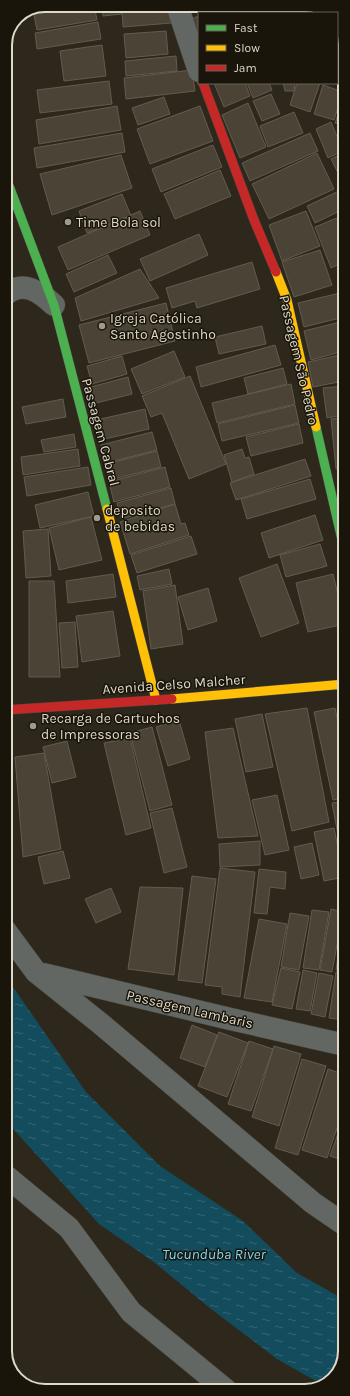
<svg xmlns="http://www.w3.org/2000/svg" width="350" height="1396" font-family="Karla,sans-serif">
<style>
.water{fill:url(#water-ripples)}
.building{fill:#4b4436;stroke:#615b51}
.lines{fill:none;stroke-linecap:round;stroke-linejoin:round}
.street-casing{stroke:#484339;stroke-width:23}
.fast-casing{stroke:#484339;stroke-width:10}
.slow-casing{stroke:#484339;stroke-width:10}
.jam-casing{stroke:#484339;stroke-width:10}
.street{stroke:#636764;stroke-width:22}
.fast{stroke:#4caf50;stroke-width:9}
.slow{stroke:#ffc107;stroke-width:9}
.jam{stroke:#c62828;stroke-width:9}
.poi-dot{fill:#a19b8d;stroke:#19150a;stroke-width:1.5}
.labels{text-anchor:middle;stroke-width:3;stroke-linejoin:round;paint-order:stroke}
.poi-label{font-size:14px;fill:#dfd9ca;stroke:#19150a;text-anchor:start}
.street-label{font-size:14px;fill:#dfd9ca;stroke:#19150a}
.water-label{font-size:15px;font-style:italic;fill:#7bd7f7;stroke:#19150a}
.rim{fill:none;stroke:#dfd9ca;stroke-width:2}
</style>
<defs>
<pattern id="water-ripples" width="26" height="14" patternUnits="userSpaceOnUse"><rect width="26" height="14" fill="#134c5d"/><path d="M2 4q2-2 4 0t4 0M15 11q2-2 4 0t4 0" fill="none" stroke="#356573"/></pattern>
</defs>
<rect width="100%" height="100%" fill="#2d281b"/>
<path class="water" d="M6,977l80,115 74,74 83,55 54,52 48,27v52l-10,25 -12,8 -46,-26 -66,-50 -57,-47 -55,-38 -93,-103z"/>
<path class="building" d="M63,5h31l3,15 -60,10 -4,-20z
M102,5h19l1,9 -19,2z
M151,5h18l2,18 -48,4 -1,-19z
M186,5h22v1l-19,7z
M223,6l3,7h-21z
M261,9l20,2v2h-20z
M199,16v30l-13,-25z
M98,22l3,17 -64,10 -2,-16z
M166,31l2,23 -42,4 -2,-24z
M337,37l7,3v35l-7,-2z
M102,45l4,31 -42,5 -4,-30z
M176,56l1,15 -51,5 -1,-15z
M192,70l3,21 -69,8 -2,-21z
M109,81l3,23 -72,9 -3,-23z
M214,83h31l5,13 -26,11z
M247,83h22l3,7 -19,8z
M283,83h12l-1,8h-9z
M297,83h23l-10,29 -20,-7z
M323,85l20,7 -9,28 -20,-6z
M271,94l9,20 -18,7 -9,-20z
M164,97l6,17 -32,11 -6,-17z
M344,98v28l-9,-3z
M248,103l18,44 -26,11 -18,-43z
M117,106l4,24 -82,14 -3,-24z
M200,106l13,35 -63,23 -13,-35z
M294,112l9,21 -35,14 -8,-21z
M331,122l12,29 -15,7 -12,-29z
M122,133l3,19 -88,16 -3,-20z
M310,133l8,18 -68,30 -8,-18z
M213,145l9,22 -61,25 -9,-23z
M317,153l17,36 -65,30 -17,-35z
M344,153v30h-1l-12,-24z
M121,155l11,33 -80,27 -12,-41z
M220,170l11,26 -56,23 -11,-25z
M341,190l3,6v13l-29,14 -8,-17z
M122,194l9,22 -44,17 -8,-22z
M140,211l10,24 -82,35 -10,-23z
M306,211l14,35 -38,15 -13,-36z
M344,215v47l-13,6 -16,-41z
M199,234l9,21 -58,26 -10,-22z
M320,250l12,35 -38,12 -12,-35z
M108,255l9,18 -43,19 -8,-18z
M252,262l8,27 -63,19 -2,-7 -23,7 -6,-20z
M344,265v25l-7,-22z
M140,269l19,29 -78,23 -6,-23z
M344,292v25l-40,10 -6,-24z
M166,303l9,38 -86,22 -10,-38z
M344,321v30l-33,9 -7,-29z
M262,326l4,18 -47,10 -4,-17z
M275,345l6,20 -80,22 -5,-20z
M174,351l11,26 -43,17 -11,-25z
M344,354v27l-31,6 -5,-25z
M122,356l5,18 -35,10 -5,-18z
M283,368l4,16 -39,10 -4,-16z
M190,376l36,88 -37,15 -27,-66 -11,4 -9,-21z
M128,377l4,17 -40,10 -5,-16z
M291,384l4,20 -78,19 -5,-20z
M344,386v29l-17,3 -4,-30z
M63,399l3,18 -40,7 -4,-17z
M295,405l4,18 -77,18 -4,-17z
M145,409l4,20 -49,11 -4,-20z
M344,418l1,50 -9,1 -5,-50z
M299,424l4,19 -52,13 -5,-19z
M152,432l5,18 -51,13 -5,-18z
M74,434l2,13 -32,5 -3,-12z
M78,449l2,17 -57,9 -2,-18z
M242,449l3,9 4,-1 5,17 -22,8 -8,-27z
M157,451l4,16 -51,13 -4,-16z
M305,459l6,17 -75,24 -6,-17z
M88,467l3,18 -64,11 -3,-19z
M165,467l5,20 -56,15 -5,-20z
M310,479l6,20 -69,20 -6,-20z
M345,482v31l-7,-29z
M171,488l4,16 -54,15 -4,-16z
M88,492l6,24 -54,12 -5,-23z
M175,504l6,20 4,-1 4,12 -59,19 -10,-32z
M315,515l8,25 -54,18 -8,-25z
M91,517l11,43 -43,10 -10,-42z
M48,529l3,47 -25,2 -3,-47z
M191,536l6,18 -60,19 -6,-18z
M320,544l7,22 -41,11 -6,-22z
M277,564l22,59 -38,14 -22,-59z
M169,569l3,15 -32,6 -3,-14z
M113,574l3,23 -48,6 -2,-22z
M333,574l12,50 -37,8 -12,-49z
M29,581h25l6,96h-31z
M175,585l8,59 -32,5 -8,-58z
M208,588l9,33 -29,9 -10,-33z
M113,611l7,45 -38,6 -6,-46z
M75,622l3,45 -16,1 -3,-45z
M345,707v38l-8,-36z
M307,708l22,114 -37,9 -27,-117z
M335,708l10,45v45l-12,2 -19,-88z
M262,714l11,53 -27,5 -11,-53z
M179,720l11,39 -22,7 -12,-39z
M152,727l20,78 -22,6 -20,-78z
M233,728l25,108 -40,2 -13,-106z
M130,738l21,90 -25,7 -22,-92z
M67,741l9,36 -24,6 -9,-36z
M44,753l17,96 -38,8 -8,-100z
M277,795l12,55 -24,5 -13,-55z
M345,801v38l-6,1 -7,-37z
M172,808l15,59 -23,6 -14,-60z
M334,828l10,49 -20,4 -10,-49z
M260,841v24l-40,2 -1,-23z
M341,841h4v21z
M312,843l7,32 -18,4 -7,-32z
M63,851l7,27 -26,6 -6,-27z
M220,868l35,4 -15,125 -18,-3v-7l-17,-2z
M259,869l27,3 -1,17 -15,-2 -3,27 -13,-1z
M192,876l24,3 -14,104 -24,-3z
M140,887l43,1 -9,87 -46,-6z
M111,888l10,24 -25,11 -11,-24z
M345,906v65l-9,-1z
M331,909l12,3 -11,60 -12,-2z
M312,910l17,2 -10,58 -16,-2z
M290,913l19,3 -10,54 -18,-3z
M259,919l28,5 -15,78 -28,-4z
M281,968l19,4 -8,37 -20,-4z
M303,970l14,3 -7,38 -14,-2z
M336,972l9,1v47l-16,-2z
M319,973l14,3 -8,41 -14,-3z
M192,1025l25,10 -12,32 -25,-9z
M219,1032l29,11 -21,54 -29,-11z
M249,1041l24,8 -22,62 -23,-7z
M274,1046l27,8 -22,72 -27,-9z
M302,1059l24,7 -28,89 -23,-7z
M328,1069l17,6v29l-18,54 -25,-8z
M345,1114v47l-15,-5z"/>
<g class="lines">
<g class="street-casing">
<path id="street" d="M177,5l22,66
M5,295c18,-16 35,-3 49,10
M5,930l31,42 65,52 212,179 32,22
M43,974l183,44 119,27
M6,1176l63,52 62,84 95,78"/>
</g>
<g class="fast-casing">
<path id="fast" d="M5,175l49,130 53,204
M316,427l29,126"/>
</g>
<g class="slow-casing">
<path id="slow" d="M276,272l11,28 29,127
M107,509l49,191
M172,699l173,-15"/>
</g>
<g class="jam-casing">
<path id="jam" d="M203,83l51,137 22,52
M5,710l167,-11"/>
</g>
<use href="#street" class="street"/>
<use href="#fast" class="fast"/>
<use href="#slow" class="slow"/>
<use href="#jam" class="jam"/>
</g>
<g class="poi-dot">
<circle cx="68" cy="222" r="4"/>
<circle cx="102" cy="326" r="4"/>
<circle cx="97" cy="518" r="4"/>
<circle cx="33" cy="726" r="4"/>
</g>
<g class="labels">
<g class="poi-label">
<text x="76" y="227">Time Bola sol</text>
<text x="110" y="323">Igreja Católica<tspan x="110" dy="16">Santo Agostinho</tspan></text>
<text x="105" y="515">deposito<tspan x="105" dy="16">de bebidas</tspan></text>
<text x="41" y="723">Recarga de Cartuchos<tspan x="41" dy="16">de Impressoras</tspan></text>
</g>
<g class="street-label">
<text transform="translate(299 360) rotate(77)" y="5">Passagem São Pedro</text>
<text transform="translate(101 432) rotate(75)" y="5">Passagem Cabral</text>
<text transform="translate(174 684) rotate(-4)" y="5">Avenida Celso Malcher</text>
<text transform="translate(190 1009) rotate(13)" y="5">Passagem Lambaris</text>
</g>
<g class="water-label">
<text x="214" y="1259">Tucunduba River</text>
</g>
</g>
<path d="M0 0H350V1396H0ZM45 12H305A33 33 0 0 1 338 45V1351A33 33 0 0 1 305 1384H45A33 33 0 0 1 12 1351V45A33 33 0 0 1 45 12Z" fill="#19150a" fill-rule="evenodd"/>
<path class="rim" d="M45 12H305A33 33 0 0 1 338 45V1351A33 33 0 0 1 305 1384H45A33 33 0 0 1 12 1351V45A33 33 0 0 1 45 12Z"/>
<rect x="198" y="12" width="140" height="72" fill="#19150a" stroke="#686357"/>
<rect x="206" y="25" width="20" height="6" fill="#4caf50" stroke="#686357"/>
<text x="234" y="32" font-size="12" fill="#dfd9ca">Fast</text>
<rect x="206" y="45" width="20" height="6" fill="#ffc107" stroke="#686357"/>
<text x="234" y="52" font-size="12" fill="#dfd9ca">Slow</text>
<rect x="206" y="65" width="20" height="6" fill="#c62828" stroke="#686357"/>
<text x="234" y="72" font-size="12" fill="#dfd9ca">Jam</text>
</svg>
